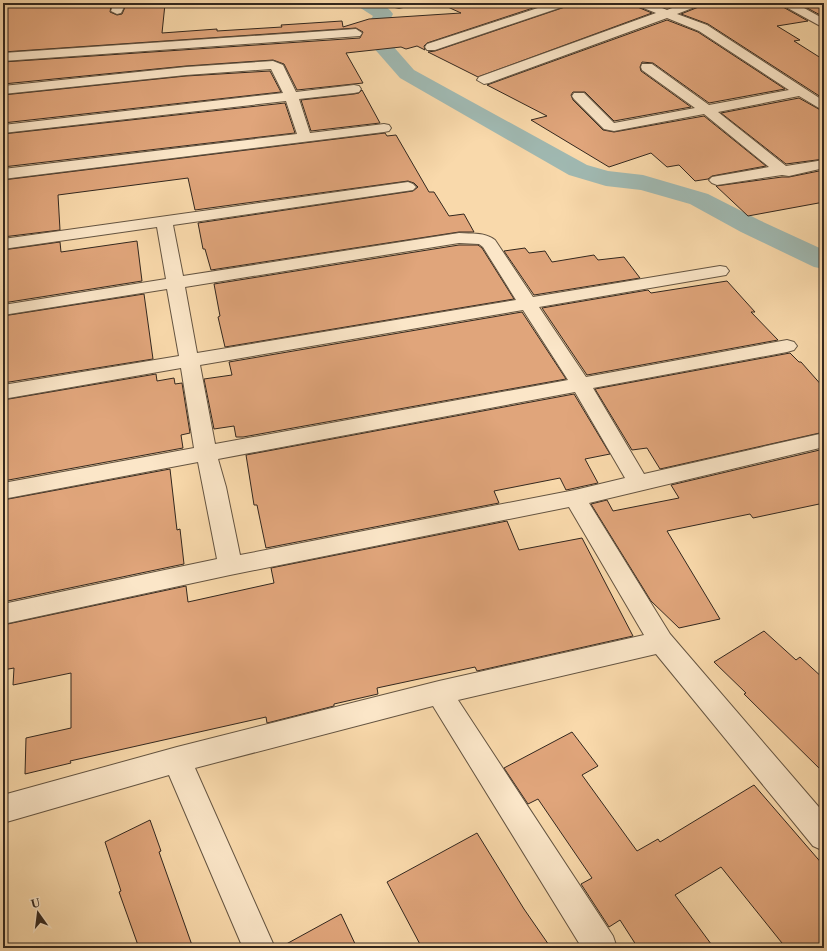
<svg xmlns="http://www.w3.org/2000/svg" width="827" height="951" font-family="'Libre Caslon Text',serif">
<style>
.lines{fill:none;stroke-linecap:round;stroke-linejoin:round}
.canal{fill:#a0b9b2;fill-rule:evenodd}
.building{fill:#e0a57b;stroke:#32271e}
.minor-casing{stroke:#645441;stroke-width:2}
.minor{fill:#fbe6c8;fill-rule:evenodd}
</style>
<rect width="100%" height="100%" fill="#f9d9ab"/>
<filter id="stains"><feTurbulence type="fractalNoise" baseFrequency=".005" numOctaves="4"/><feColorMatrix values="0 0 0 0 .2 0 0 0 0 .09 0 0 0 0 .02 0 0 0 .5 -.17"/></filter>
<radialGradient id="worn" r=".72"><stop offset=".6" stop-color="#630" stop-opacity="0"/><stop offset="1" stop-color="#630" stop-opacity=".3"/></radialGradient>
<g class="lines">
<path class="canal" d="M357,3c14,0 28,-2 36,11l-4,8 3,23 22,25 173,95 21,6 35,4 65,19 51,26 65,30v19l-10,-2 -73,-35 -51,-28 -49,-14 -35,-4 -37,-11 -169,-97 -28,-32 -3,-24 4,-6 -14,-9z"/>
</g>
<path class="building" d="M3,3h79l-1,3 9,-1v2l21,-1 -1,6 7,3 5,-1 4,-9 39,-1 -3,29 55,-4v2l65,-4 -1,-2 61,-4 1,6 26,-8 92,-6 -22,-10h109l-121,40 -3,3 1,4 -8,-4 -11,3 -5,-2 -55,6 17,30 -66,7 -13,-26 -11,-4 -87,6 -183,18v-22l357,-24 3,-6 -7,-4 -353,24z
M572,3h60l3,3 17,7 -174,64 -50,-25 7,-1 133,-45z
M654,3h27l-14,5z
M704,3h78l1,4 25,14 -31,5 23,14 -6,1 30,19v39l-116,-75 -27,-10 20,-8z
M798,3h23l1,13z
M667,20l31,12 87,57 -76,14 -56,-40 -11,-1 -2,5 1,4 50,36 -77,14 -29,-29h-12l-2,3 2,5 30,30 11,2 90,-16 62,50 -54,10 -4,3 -13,2 -16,-16 -12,2 -16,-14 -42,14 -78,-47 16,-4 -60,-31z
M270,71l11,21 -278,31v-28l183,-19z
M362,90l18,33 -69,8 -10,-31 53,-6 5,-1z
M799,98l25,14v47l-38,5 -65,-51z
M285,103l10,30 -292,34v-33z
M385,133l2,3 9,-1 33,57h5l15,24 15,-2 10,18h-15l-248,38 -6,-21h-2l-5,-26 215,-32 5,-4 -4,-4 -6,-2 -213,29 -7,-32 -130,17 2,35 -57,7v-57z
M824,170v32l-76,14 -32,-30 66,-9h7z
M137,241l5,40 -139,22v-53l57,-8 1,10z
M459,245h19l4,3 32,51 -289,48 -7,-30 2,-1 -6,-32z
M525,248l4,5 16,-2 7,11 42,-7 4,5 26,-3 16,21 -106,17 -30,-44z
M727,281l28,31h-4l27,28 -191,35 -45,-67 106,-18 3,3z
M144,294l9,65 -150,24v-67z
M522,312l44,67 -323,58h-7l-2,-11 -20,3 -10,-50 28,-4 -3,-13z
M790,353l9,9h2l23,26v44l-164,37 -13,-21 -15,2 -37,-61z
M156,374l1,7 17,-3 1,6 7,-1 8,50 -9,2 2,13 -180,33v-81z
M574,394l36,60 -25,5 13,24 -32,7 -6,-12 -66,13 5,12 -233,45 -9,-43h-3l-8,-50z
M824,449v54l-71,15 -3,-4 -83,17 53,88 -41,9 -28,-27 -60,-97 16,-4 6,11 66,-13 -8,-13z
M170,469l7,61 3,-1 4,35 -181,38v-102z
M507,521l12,29 63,-12 51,98 -156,35 -2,-4 -98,21 1,6 -44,10v2l-67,17 -1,-6 -196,44 1,2 -46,11 1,-36 45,-10v-55l-58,12 1,-17 -11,2v-45l183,-39 2,16 86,-19 -3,-15z
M764,631l32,29 4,-3 24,22v94l-80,-79 2,-1 -32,-31z
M572,732l26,34 -16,9 55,76 21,-12 2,3 94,-57 70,81v82h-38l-65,-81 -46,28 39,53h-76l-18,-28 -11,7 -28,-43 11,-6 -54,-79 -10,5 -24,-36z
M150,820l11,31 -2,1 34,96h-54l-20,-56 2,-1 -16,-49z
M477,833l47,76 27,39h-129l-35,-66z
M341,914l16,34h-78z"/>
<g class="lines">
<g class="minor-casing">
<path id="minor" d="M114,3h12l-5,10 -4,1 -6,-3z
M395,3h18l-2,2 -12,3 -4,-1 -2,-2z
M553,3h17l-2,2 -133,45h-8l-2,-3 2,-3z
M634,3h16l17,7 18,-7h17l-2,2 -23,9 30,11 117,76v10l-25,-15 -81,16 68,54 38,-6v8l-35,8 -7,-1 -65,10 -5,-2 -3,-3 3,-3 57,-10 -65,-53 -90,17 -10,-2 -30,-30 -2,-3 2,-3h10l30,30 81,-15 -53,-38 -1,-3 1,-3h10l57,41 80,-15 -90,-59 -32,-13 -178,65 -5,1 -7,-4 2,-3 177,-64 -20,-8z
M783,3h12l29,16v9l-40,-22z
M356,29l6,4 -2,3 -357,25v-8z
M273,61l10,4 13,27 58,-7 5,1 2,3 -2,3 -5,1 -55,6 11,34 74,-9 5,1 2,3 -2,3 -5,1 -381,47v-10l294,-35 -11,-33 -283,32v-8l280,-32 -12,-24 -85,6 -183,19v-8l183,-19z
M408,182l5,2 3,3 -3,3 -240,35 10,51 276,-43c13,1 26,-1 36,7l38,57 187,-31 6,1 3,4 -3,4 -187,32 47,70 201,-37 7,2 3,4 -3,4 -7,2 -194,36 51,86 180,-41v14l-235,56 81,131 154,179v38l-11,-5 -157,-192 -198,46 155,236 4,12h-35l-149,-242 -238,62 80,180h-32l-74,-173 -166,48v-28l174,-48 262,-66 205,-46 -75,-128 -339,68 -227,49v-20l214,-45 -19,-97 -195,37v-16l191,-35 -13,-80 -178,31v-14l176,-29 -12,-67 -164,26v-10l163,-26 -9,-52 -154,22v-10zM459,243l20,1 4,3 33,53 -319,53 -12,-66zM523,310l45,70 -353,64 -15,-79zM575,392l50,86 -50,12 -335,65 -14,-68 -8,-28z"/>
</g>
<use href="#minor" class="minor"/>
</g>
<rect width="827" height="951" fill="none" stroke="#f9d9ab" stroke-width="16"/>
<rect x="4" y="4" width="819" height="943" fill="none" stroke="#32271e" stroke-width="2"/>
<rect x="8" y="8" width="811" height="935" fill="none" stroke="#32271e"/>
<g transform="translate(38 913) rotate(346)" stroke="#fbe6c8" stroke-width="3" paint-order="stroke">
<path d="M0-3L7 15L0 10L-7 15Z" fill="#32271e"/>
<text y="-6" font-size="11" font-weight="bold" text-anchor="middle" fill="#32271e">U</text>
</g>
<rect width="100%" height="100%" filter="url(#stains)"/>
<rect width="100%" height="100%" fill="url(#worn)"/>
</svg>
